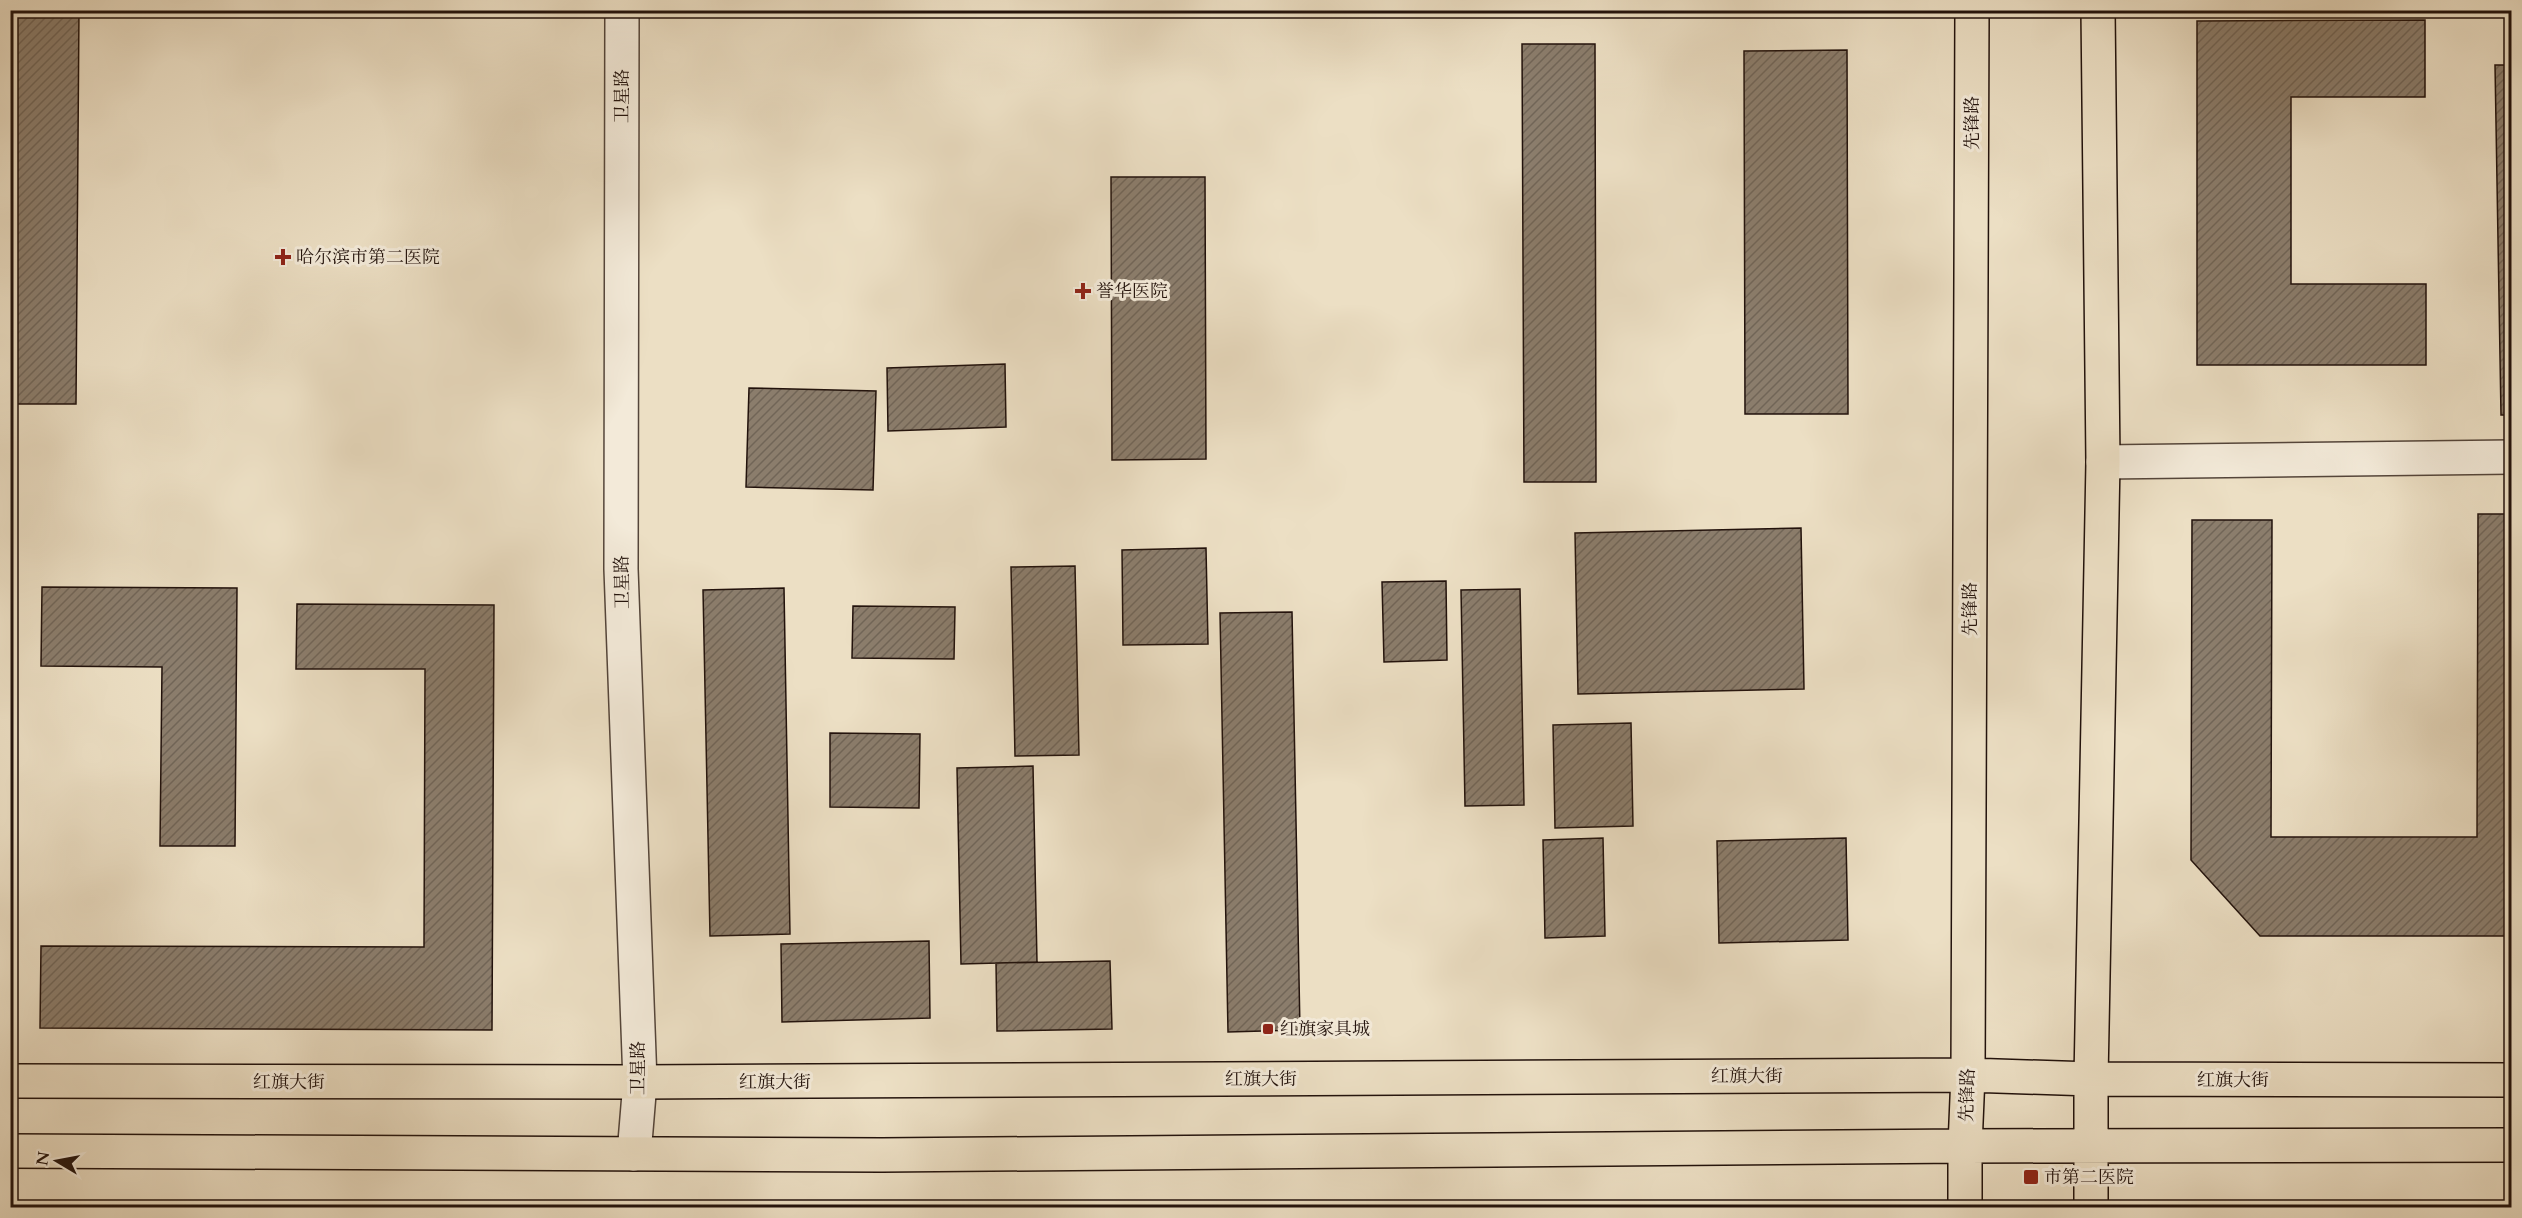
<svg xmlns="http://www.w3.org/2000/svg" width="2522" height="1218" font-family="Cardo,'Noto Serif SC',serif">
<style>
.building{fill:url(#building-hatch);stroke:#22120c;stroke-width:1.5}
.lines{fill:none;stroke-linecap:round;stroke-linejoin:round}
.minor-casing{stroke:#54453a;stroke-width:36}
.tertiary-casing{stroke:#54453a;stroke-width:36}
.primary-casing{stroke:#22120c;stroke-width:36}
.minor{stroke:#f3ead9;stroke-width:33}
.tertiary{stroke:#f3ead9;stroke-width:33}
.primary{stroke:#ecdfc4;stroke-width:33}
.poi-dot{fill:#8f2418;stroke:#f3ead9;stroke-width:2}
.labels{text-anchor:middle;stroke-width:6;stroke-linejoin:round;paint-order:stroke}
.street-label{font-size:18px;fill:#22120c;stroke:#f3ead9}
.poi-label{font-size:18px;fill:#22120c;stroke:#f3ead9;text-anchor:start}
</style>
<defs>
<pattern id="building-hatch" width="6" height="6" patternUnits="userSpaceOnUse" patternTransform="scale(1.5)"><rect width="6" height="6" fill="#8b7d6c"/><path d="M-1 1l2-2M0 6l6-6M5 7l2-2" fill="none" stroke="#716557"/></pattern>
</defs>
<rect width="100%" height="100%" fill="#ecdfc4"/>
<filter id="stains"><feTurbulence type="fractalNoise" baseFrequency=".00333" numOctaves="4"/><feColorMatrix values="0 0 0 0 .2 0 0 0 0 .09 0 0 0 0 .02 0 0 0 .5 -.17"/></filter>
<radialGradient id="worn" r=".72"><stop offset=".6" stop-color="#630" stop-opacity="0"/><stop offset="1" stop-color="#630" stop-opacity=".3"/></radialGradient>
<path class="building" d="M10,10h69l-3,394h-66z
M2425,20v77h-134v187h135v81h-229v-344z
M1522,44h73l1,438h-72z
M1847,50l1,364h-103l-1,-363z
M2495,65h17v350h-11z
M1111,177h94l1,282 -94,1z
M1005,364l1,63 -118,4 -1,-63z
M749,388l127,3 -3,99 -127,-3z
M2478,514h34v422h-252l-69,-76 1,-340h80l-1,317h206z
M1801,528l3,161 -226,5 -3,-161z
M1206,548l2,96 -85,1 -1,-95z
M1075,566l4,189 -64,1 -4,-189z
M1446,581l1,79 -63,2 -2,-80z
M42,587l195,1 -2,258h-75l2,-179 -121,-1z
M784,588l6,346 -80,2 -7,-346z
M1520,589l4,216 -59,1 -4,-216z
M297,604l197,1 -2,425 -452,-2 1,-82 383,1 1,-278h-129z
M853,606l102,1 -1,52 -102,-1z
M1292,612l8,418 -72,2 -8,-419z
M1631,723l2,103 -78,2 -2,-103z
M830,733l90,1 -1,74 -89,-1z
M1033,766l4,196 -76,2 -4,-196z
M1603,838l2,98 -60,2 -2,-98z
M1846,838l2,102 -129,3 -2,-102z
M929,941l1,77 -148,4 -1,-78z
M1110,961l2,68 -115,2 -1,-68z"/>
<g class="lines">
<g class="minor-casing">
<path id="minor" d="M2103,462l409,-5"/>
</g>
<g class="tertiary-casing">
<path id="tertiary" d="M622,10l-1,559 19,513 -6,72"/>
</g>
<g class="primary-casing">
<path id="primary" d="M10,1081l630,1 1328,-7 123,4 421,1
M10,1151l872,4 1083,-9 547,-1
M1965,1208v-62l3,-71 4,-1065
M2091,1208v-129l12,-617 -5,-452"/>
</g>
<use href="#minor" class="minor"/>
<use href="#tertiary" class="tertiary"/>
<use href="#primary" class="primary"/>
</g>
<g class="poi-dot">
<path d="M280 248h6v6h6v6h-6v6h-6v-6h-6v-6h6z"/>
<path d="M1080 282h6v6h6v6h-6v6h-6v-6h-6v-6h6z"/>
<rect x="1262" y="1023" width="12" height="12" rx="3"/>
<rect x="2023" y="1169" width="16" height="16" rx="3"/>
</g>
<g class="labels">
<g class="street-label">
<text transform="translate(622 96) rotate(-90)" y="6">卫星路</text>
<text transform="translate(1972 123) rotate(-90)" y="6">先锋路</text>
<text transform="translate(622 582) rotate(-91)" y="6">卫星路</text>
<text transform="translate(1970 609) rotate(-90)" y="6">先锋路</text>
<text transform="translate(638 1068) rotate(-90)" y="6">卫星路</text>
<text x="1747" y="1082">红旗大街</text>
<text x="1261" y="1085">红旗大街</text>
<text x="2233" y="1086">红旗大街</text>
<text x="289" y="1088">红旗大街</text>
<text x="775" y="1088">红旗大街</text>
<text transform="translate(1967 1095) rotate(-88)" y="6">先锋路</text>
</g>
<g class="poi-label">
<text x="296" y="263">哈尔滨市第二医院</text>
<text x="1096" y="297">誉华医院</text>
<text x="1280" y="1035">红旗家具城</text>
<text x="2044" y="1183">市第二医院</text>
</g>
</g>
<rect width="2522" height="1218" fill="none" stroke="#ecdfc4" stroke-width="36"/>
<rect x="12" y="12" width="2498" height="1194" fill="none" stroke="#22120c" stroke-width="3"/>
<rect x="18" y="18" width="2486" height="1182" fill="none" stroke="#22120c" stroke-width="1.5"/>
<g transform="translate(57 1161) rotate(280)" stroke="#f3ead9" stroke-width="4.5" paint-order="stroke">
<path d="M0-4.5L10 22L0 15L-10 22Z" fill="#22120c"/>
<text y="-9" font-size="16" font-weight="bold" text-anchor="middle" fill="#22120c">N</text>
</g>
<rect width="100%" height="100%" filter="url(#stains)"/>
<rect width="100%" height="100%" fill="url(#worn)"/>
</svg>
